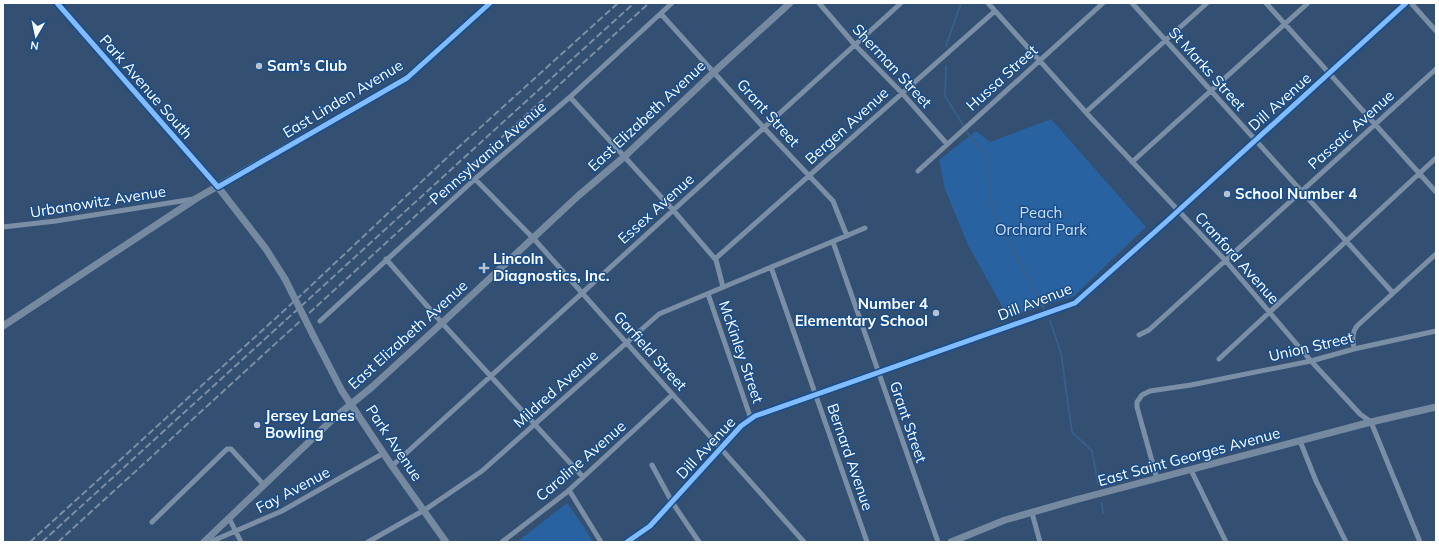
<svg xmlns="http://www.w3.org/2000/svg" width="1439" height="545" font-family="Mulish,sans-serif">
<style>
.green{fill:#2962a1}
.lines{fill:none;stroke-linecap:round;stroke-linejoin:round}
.stream{stroke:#385e8b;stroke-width:2}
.street{stroke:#7a8fa6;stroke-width:5}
.secondary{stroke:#758aa1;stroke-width:7}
.rail{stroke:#7b8fa4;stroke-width:2;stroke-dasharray:7 3;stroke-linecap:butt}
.secondary-bridge{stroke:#758aa1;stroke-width:7}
.cycleway-casing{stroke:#184d8c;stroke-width:8}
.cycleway{stroke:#80bcff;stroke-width:5}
.poi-dot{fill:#b8c1cd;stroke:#184d8c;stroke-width:1.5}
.labels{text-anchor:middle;stroke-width:3;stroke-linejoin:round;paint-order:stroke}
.poi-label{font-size:15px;font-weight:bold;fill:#fff;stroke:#184d8c;text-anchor:start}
.street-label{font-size:15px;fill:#fff;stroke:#184d8c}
.park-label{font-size:15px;fill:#c9e0fa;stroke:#184d8c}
</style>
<rect width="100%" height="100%" fill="#334f71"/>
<path class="green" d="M1051,119l95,108 -72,69 -66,21 -40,-72 -23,-56 -6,-29 37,-29 14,11z
M567,503l17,24 9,15h-76z"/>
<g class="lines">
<path class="stream" d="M946,46l15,-43
M946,66l-1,30 28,45 13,13 6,56 53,101
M1050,321l11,32 11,79 20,19 6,33
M1102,503l1,10"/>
<path class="street" d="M819,3l36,42 47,48 45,51
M988,3l103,115 134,142 86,101 49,53 11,8 49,120
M1132,3l261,290
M1266,3l170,189
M1411,3l25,28
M661,14l103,114 69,73 14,35
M570,97l103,113 43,50 7,27
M1086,112l121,-109
M1132,162l176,-159
M918,171l185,-168
M475,179l59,60 270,303
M3,227l53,-6 138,-22
M833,242l105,300
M386,259l56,64 141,154
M715,259l280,-248
M771,267l96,275
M708,294l43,125
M320,321l155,-142 95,-82 102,-94
M1139,335l10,-5 287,-261
M1354,349c-1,-8 -3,-15 3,-23l79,-72
M1219,359l217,-201
M1300,441l16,40 30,61
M652,465l20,37 27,40
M392,466l509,-463
M1191,470l35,72
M1157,479l-20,-72v-5l5,-7 8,-4 41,-6 120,-24 43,-12 82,-18
M569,490l32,52
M1032,513l8,29
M229,518l12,24
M152,522l75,-73h4l33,36
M210,542l72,-31 102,-58
M368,542l58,-33 56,-38 177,-157 206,-86
M502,542l65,-50 105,-97
M627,542l23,-16 91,-100 14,-10 320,-113 92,-82 239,-218"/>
<path class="secondary" d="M57,3l161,184 48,62 19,30
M3,326l194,-128 210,-120 83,-75
M313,335l29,56 50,75 54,76
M204,542l130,-124 38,-31 70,-64 136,-127 46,-39 90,-85 76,-69
M951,542l54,-22 70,-20 296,-78 65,-15"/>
<path class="rail" d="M30,542l270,-246 151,-142 167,-151
M42,542l592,-539
M58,542l591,-539"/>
<path class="secondary-bridge" d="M285,279l28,56"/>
<g class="cycleway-casing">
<path id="cycleway" d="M57,3l161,184 189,-109 83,-75
M627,542l23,-16 91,-100 14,-10 320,-113 92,-82 239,-218"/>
</g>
<use href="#cycleway" class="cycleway"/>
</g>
<g class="poi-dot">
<circle cx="259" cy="66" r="4"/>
<circle cx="1227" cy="194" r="4"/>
<path d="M482 262h4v4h4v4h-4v4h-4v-4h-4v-4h4z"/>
<circle cx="936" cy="313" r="4"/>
<circle cx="257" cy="425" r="4"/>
</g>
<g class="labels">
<g class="poi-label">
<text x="267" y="71">Sam's Club</text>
<text x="1235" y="199">School Number 4</text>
<text x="493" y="264">Lincoln<tspan x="493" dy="17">Diagnostics, Inc.</tspan></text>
<text x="928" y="309" text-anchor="end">Number 4<tspan x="928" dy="17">Elementary School</tspan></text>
<text x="265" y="421">Jersey Lanes<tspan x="265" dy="17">Bowling</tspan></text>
</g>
<g class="street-label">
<text transform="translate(892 66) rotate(47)" y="5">Sherman Street</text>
<text transform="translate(1207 69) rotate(48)" y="5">St Marks Street</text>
<text transform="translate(1002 78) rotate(-42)" y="5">Hussa Street</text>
<text transform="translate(146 87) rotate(49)" y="5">Park Avenue South</text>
<text transform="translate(343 99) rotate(-31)" y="5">East Linden Avenue</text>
<text transform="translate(1280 102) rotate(-42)" y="5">Dill Avenue</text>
<text transform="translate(768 113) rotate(48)" y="5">Grant Street</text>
<text transform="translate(647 116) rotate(-43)" y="5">East Elizabeth Avenue</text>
<text transform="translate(847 126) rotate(-42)" y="5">Bergen Avenue</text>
<text transform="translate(1351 130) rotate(-42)" y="5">Passaic Avenue</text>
<text transform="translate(488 153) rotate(-41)" y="5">Pennsylvania Avenue</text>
<text transform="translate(98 202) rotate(-9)" y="5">Urbanowitz Avenue</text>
<text transform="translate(656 209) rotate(-42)" y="5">Essex Avenue</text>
<text transform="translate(1237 258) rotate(48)" y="5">Cranford Avenue</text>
<text transform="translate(1035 302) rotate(-21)" y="5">Dill Avenue</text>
<text transform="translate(408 335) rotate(-42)" y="5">East Elizabeth Avenue</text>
<text transform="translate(1311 347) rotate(-13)" y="5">Union Street</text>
<text transform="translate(650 351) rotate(48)" y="5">Garfield Street</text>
<text transform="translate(741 352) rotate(71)" y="5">McKinley Street</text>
<text transform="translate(556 389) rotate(-42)" y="5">Mildred Avenue</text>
<text transform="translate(908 422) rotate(71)" y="5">Grant Street</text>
<text transform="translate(394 443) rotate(56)" y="5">Park Avenue</text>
<text transform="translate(706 448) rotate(-47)" y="5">Dill Avenue</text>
<text transform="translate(850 457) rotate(71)" y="5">Bernard Avenue</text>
<text transform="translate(1189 457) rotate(-15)" y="5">East Saint Georges Avenue</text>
<text transform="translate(581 461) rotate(-41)" y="5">Caroline Avenue</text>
<text transform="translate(293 490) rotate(-28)" y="5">Fay Avenue</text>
</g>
<g class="park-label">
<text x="1041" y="218">Peach<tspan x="1041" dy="17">Orchard Park</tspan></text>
</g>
</g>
<rect width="1439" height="545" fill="none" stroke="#ffffff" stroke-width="8"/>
<g transform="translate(36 36) rotate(189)" stroke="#184d8c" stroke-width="3" paint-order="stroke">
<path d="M0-3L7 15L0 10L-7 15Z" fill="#ffffff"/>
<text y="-6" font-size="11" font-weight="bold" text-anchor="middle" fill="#ffffff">N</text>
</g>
</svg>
